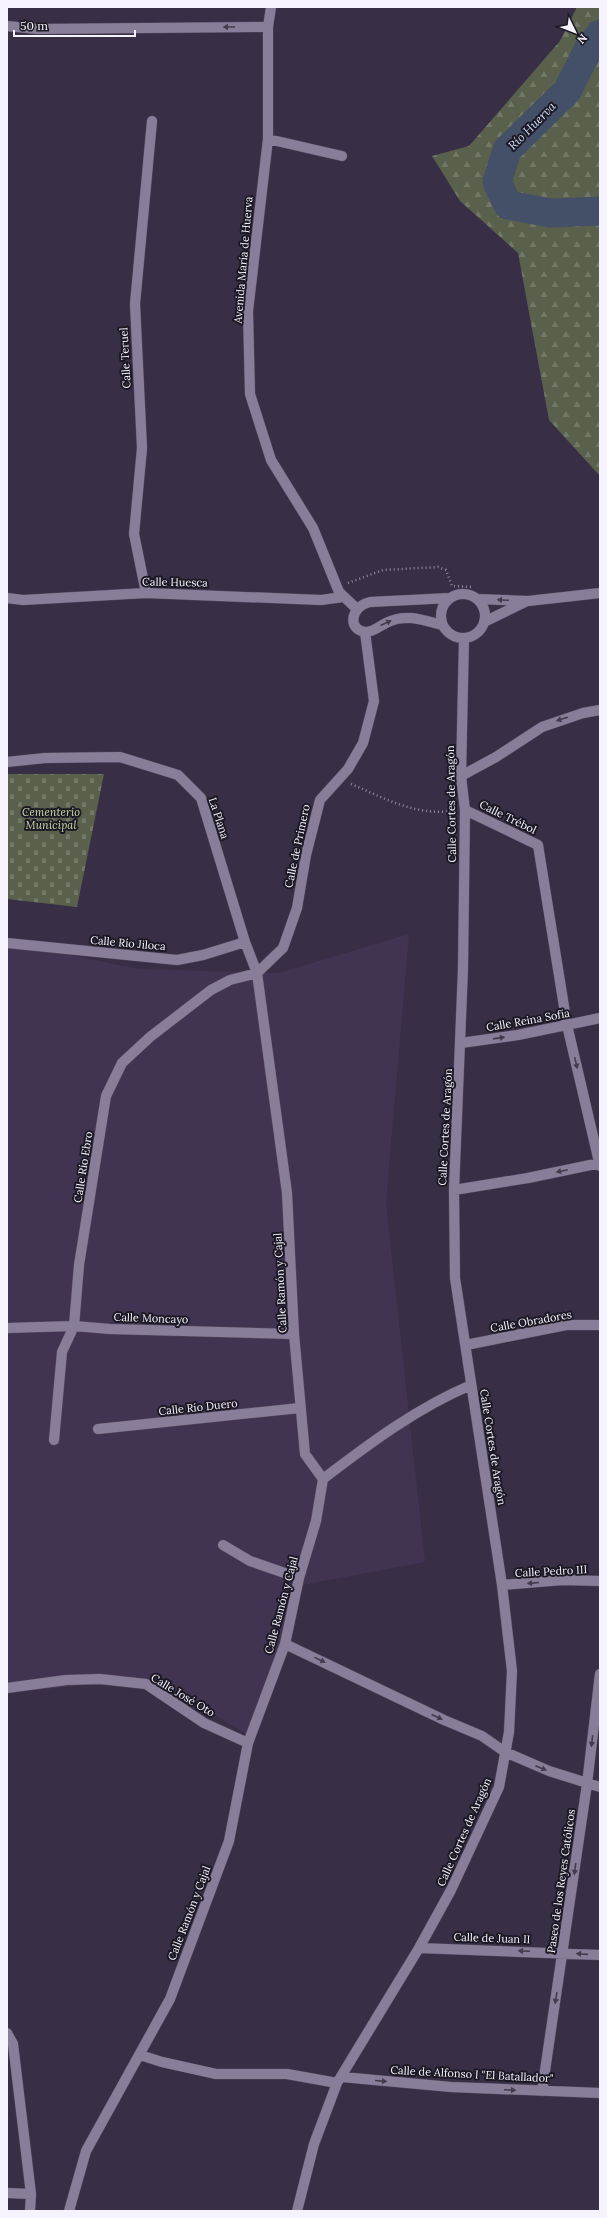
<svg xmlns="http://www.w3.org/2000/svg" width="607" height="2218" font-family="Lora,serif">
<style>
.built{fill:#413452}
.forest{fill:url(#forest-firs)}
.cemetery{fill:url(#cemetery-stones)}
.lines{fill:none;stroke-linecap:round;stroke-linejoin:round}
.river{stroke:#435067;stroke-width:29}
.pedestrian-casing{stroke:#534b5e;stroke-width:11}
.minor-casing{stroke:#534b5e;stroke-width:11}
.path{stroke:#928b9e;stroke-width:2.5;stroke-dasharray:1 3;stroke-linecap:butt}
.pedestrian{stroke:#897e9a;stroke-width:10}
.minor{stroke:#897e9a;stroke-width:10}
.oneway{fill:#433c4d}
.labels{text-anchor:middle;stroke-width:4;stroke-linejoin:round;paint-order:stroke}
.street-label{font-size:11px;fill:#f6f2fe;stroke:#1d1924}
.park-label{font-size:11px;font-style:italic;fill:#c9dca8;stroke:#1d1924}
.water-label{font-size:12px;font-style:italic;fill:#cddefb;stroke:#1d1924}
</style>
<defs>
<pattern id="forest-firs" width="22" height="20" patternUnits="userSpaceOnUse"><rect width="22" height="20" fill="#59614d"/><path d="M5 1l3.5 6h-7zM16 11l3.5 6h-7z" fill="#717868"/></pattern>
<pattern id="cemetery-stones" width="16" height="16" patternUnits="userSpaceOnUse"><rect width="16" height="16" fill="#59614d"/><path d="M2 7V4a2 2 0 0 1 4 0v3zM10 15v-3a2 2 0 0 1 4 0v3z" fill="#717868"/></pattern>
</defs>
<rect width="100%" height="100%" fill="#382e46"/>
<path class="built" d="M409,934l-23,269 39,359 -128,24 -46,151 -96,-59 -148,15v-751l131,27 141,4z"/>
<path class="forest" d="M577,7h23v469l-51,-56 -31,-167 -58,-52 -28,-45 37,-10 91,-105z"/>
<path class="cemetery" d="M7,774h97l-27,133 -70,-8z"/>
<g class="lines">
<path class="river" d="M600,34l-12,16 -21,41 -60,59 -10,32 11,23 43,8 49,-2"/>
<g class="pedestrian-casing">
<path id="pedestrian" d="M465,810l73,35 29,180"/>
</g>
<g class="minor-casing">
<path id="minor" d="M271,7l-3,20v112l-20,172 2,83 21,66 42,68 26,64 18,17
M7,26l30,3 231,-2
M268,139l74,17
M146,593l-12,-59 8,-86 -7,-144 17,-183
M441 616a22 22 0 1 1 44 0a22 22 0 1 1-44 0Z
M7,598l16,2 123,-7 175,7 22,-3
M477,599l51,2 72,-8
M484,622l41,-20
M442,625c-19,-5 -37,-12 -56,-2 -6,3 -13,9 -20,9 -18,-1 -17,-25 4,-30l80,-4
M7,762l38,-4 75,-1 58,18 23,23 44,144 12,31 30,220 7,141 11,120 18,25 -7,42 -17,57 -14,66 -37,99 -19,98 -59,158 -84,152 -17,60
M461,776l35,-19 46,-30 41,-14 17,-3
M7,943l170,17 26,-5 42,-13
M257,973l26,-25 14,-40 9,-53 14,-55 28,-31 15,-26 11,-42 -9,-69
M567,1025l33,141
M461,1043l57,-8 82,-17
M454,1190l74,-12 72,-15
M7,1328l67,-2 36,3 184,5
M466,1345l100,-20h34
M98,1429l202,-21
M54,1440l8,-88 12,-26 5,-61 27,-169 16,-33 28,-26 61,-47 19,-10 27,-7
M323,1479c47,-36 94,-71 148,-94
M223,1545l27,16 49,17
M502,1585l61,-5 37,1
M285,1644l159,76 38,16 23,16 44,19 51,16
M7,1688l59,-8 34,-1 46,5 58,39 44,20
M419,1948l181,7
M7,2033l6,11 18,150 -1,17
M140,2055l22,7 54,12h71l50,9
M342,2077l109,10 149,6
M542,2091l45,-307 13,-110
M7,2193l24,1
M297,2211l17,-67 23,-61 82,-135 32,-58 48,-103 10,-55 3,-61 -10,-86 -47,-307 -1,-88 9,-222 2,-158 -4,-34 3,-138"/>
</g>
<path class="path" d="M348,583l35,-13 55,-3 8,3 6,16 20,1
M351,784c33,14 64,32 102,27"/>
<use href="#pedestrian" class="pedestrian"/>
<use href="#minor" class="minor"/>
</g>
<defs><path id="oneway-solid" d="M-6-.8H1V-3.2L6.5 0L1 3.2V.8H-6Z"/></defs>
<g class="oneway">
<use href="#oneway-solid" transform="translate(229 27) rotate(180)"/>
<use href="#oneway-solid" transform="translate(503 600) rotate(-178)"/>
<use href="#oneway-solid" transform="translate(386 623) rotate(-25)"/>
<use href="#oneway-solid" transform="translate(562 719) rotate(163)"/>
<use href="#oneway-solid" transform="translate(499 1038) rotate(-8)"/>
<use href="#oneway-solid" transform="translate(576 1063) rotate(77)"/>
<use href="#oneway-solid" transform="translate(562 1171) rotate(168)"/>
<use href="#oneway-solid" transform="translate(533 1583) rotate(175)"/>
<use href="#oneway-solid" transform="translate(320 1660) rotate(26)"/>
<use href="#oneway-solid" transform="translate(437 1717) rotate(25)"/>
<use href="#oneway-solid" transform="translate(592 1741) rotate(97)"/>
<use href="#oneway-solid" transform="translate(541 1768) rotate(23)"/>
<use href="#oneway-solid" transform="translate(575 1869) rotate(98)"/>
<use href="#oneway-solid" transform="translate(524 1951) rotate(-178)"/>
<use href="#oneway-solid" transform="translate(582 1954) rotate(-176)"/>
<use href="#oneway-solid" transform="translate(556 1998) rotate(99)"/>
<use href="#oneway-solid" transform="translate(381 2081) rotate(5)"/>
<use href="#oneway-solid" transform="translate(510 2090) rotate(2)"/>
</g>
<g class="labels">
<g class="street-label">
<text transform="translate(243 260) rotate(-85)" y="4">Avenida María de Huerva</text>
<text transform="translate(125 358) rotate(-93)" y="4">Calle Teruel</text>
<text transform="translate(175 582) rotate(1)" y="4">Calle Huesca</text>
<text transform="translate(451 804) rotate(-91)" y="4">Calle Cortes de Aragón</text>
<text transform="translate(508 817) rotate(26)" y="4">Calle Trébol</text>
<text transform="translate(219 818) rotate(72)" y="4">La Plana</text>
<text transform="translate(297 846) rotate(-78)" y="4">Calle de Primero</text>
<text transform="translate(128 943) rotate(5)" y="4">Calle Río Jiloca</text>
<text transform="translate(528 1020) rotate(-10)" y="4">Calle Reina Sofía</text>
<text transform="translate(445 1127) rotate(-87)" y="4">Calle Cortes de Aragón</text>
<text transform="translate(83 1167) rotate(-81)" y="4">Calle Río Ebro</text>
<text transform="translate(280 1283) rotate(-93)" y="4">Calle Ramón y Cajal</text>
<text transform="translate(151 1318) rotate(2)" y="4">Calle Moncayo</text>
<text transform="translate(531 1321) rotate(-10)" y="4">Calle Obradores</text>
<text transform="translate(198 1407) rotate(-6)" y="4">Calle Río Duero</text>
<text transform="translate(493 1447) rotate(81)" y="4">Calle Cortes de Aragón</text>
<text transform="translate(551 1571) rotate(-3)" y="4">Calle Pedro III</text>
<text transform="translate(281 1605) rotate(-75)" y="4">Calle Ramón y Cajal</text>
<text transform="translate(183 1695) rotate(31)" y="4">Calle José Oto</text>
<text transform="translate(464 1832) rotate(-66)" y="4">Calle Cortes de Aragón</text>
<text transform="translate(561 1881) rotate(-82)" y="4">Paseo de los Reyes Católicos</text>
<text transform="translate(189 1913) rotate(-69)" y="4">Calle Ramón y Cajal</text>
<text transform="translate(492 1938) rotate(2)" y="4">Calle de Juan II</text>
<text transform="translate(472 2074) rotate(3)" y="4">Calle de Alfonso I "El Batallador"</text>
</g>
<g class="park-label">
<text x="51" y="816">Cementerio<tspan x="51" dy="13">Municipal</tspan></text>
</g>
<g class="water-label">
<text transform="translate(532 126) rotate(-45)" y="4">Río Huerva</text>
</g>
</g>
<rect width="607" height="2218" fill="none" stroke="#f6f2fe" stroke-width="16"/>
<g transform="translate(575 32) rotate(133)" stroke="#1d1924" stroke-width="3" paint-order="stroke">
<path d="M0-3L7 15L0 10L-7 15Z" fill="#f6f2fe"/>
<text y="-6" font-size="11" font-weight="bold" text-anchor="middle" fill="#f6f2fe">N</text>
</g>
<path d="M14 30v6h121v-6" fill="none" stroke="#f6f2fe" stroke-width="2"/>
<text x="20" y="30" font-size="12" fill="#f6f2fe" stroke="#1d1924" stroke-width="3" paint-order="stroke">50 m</text>
</svg>
